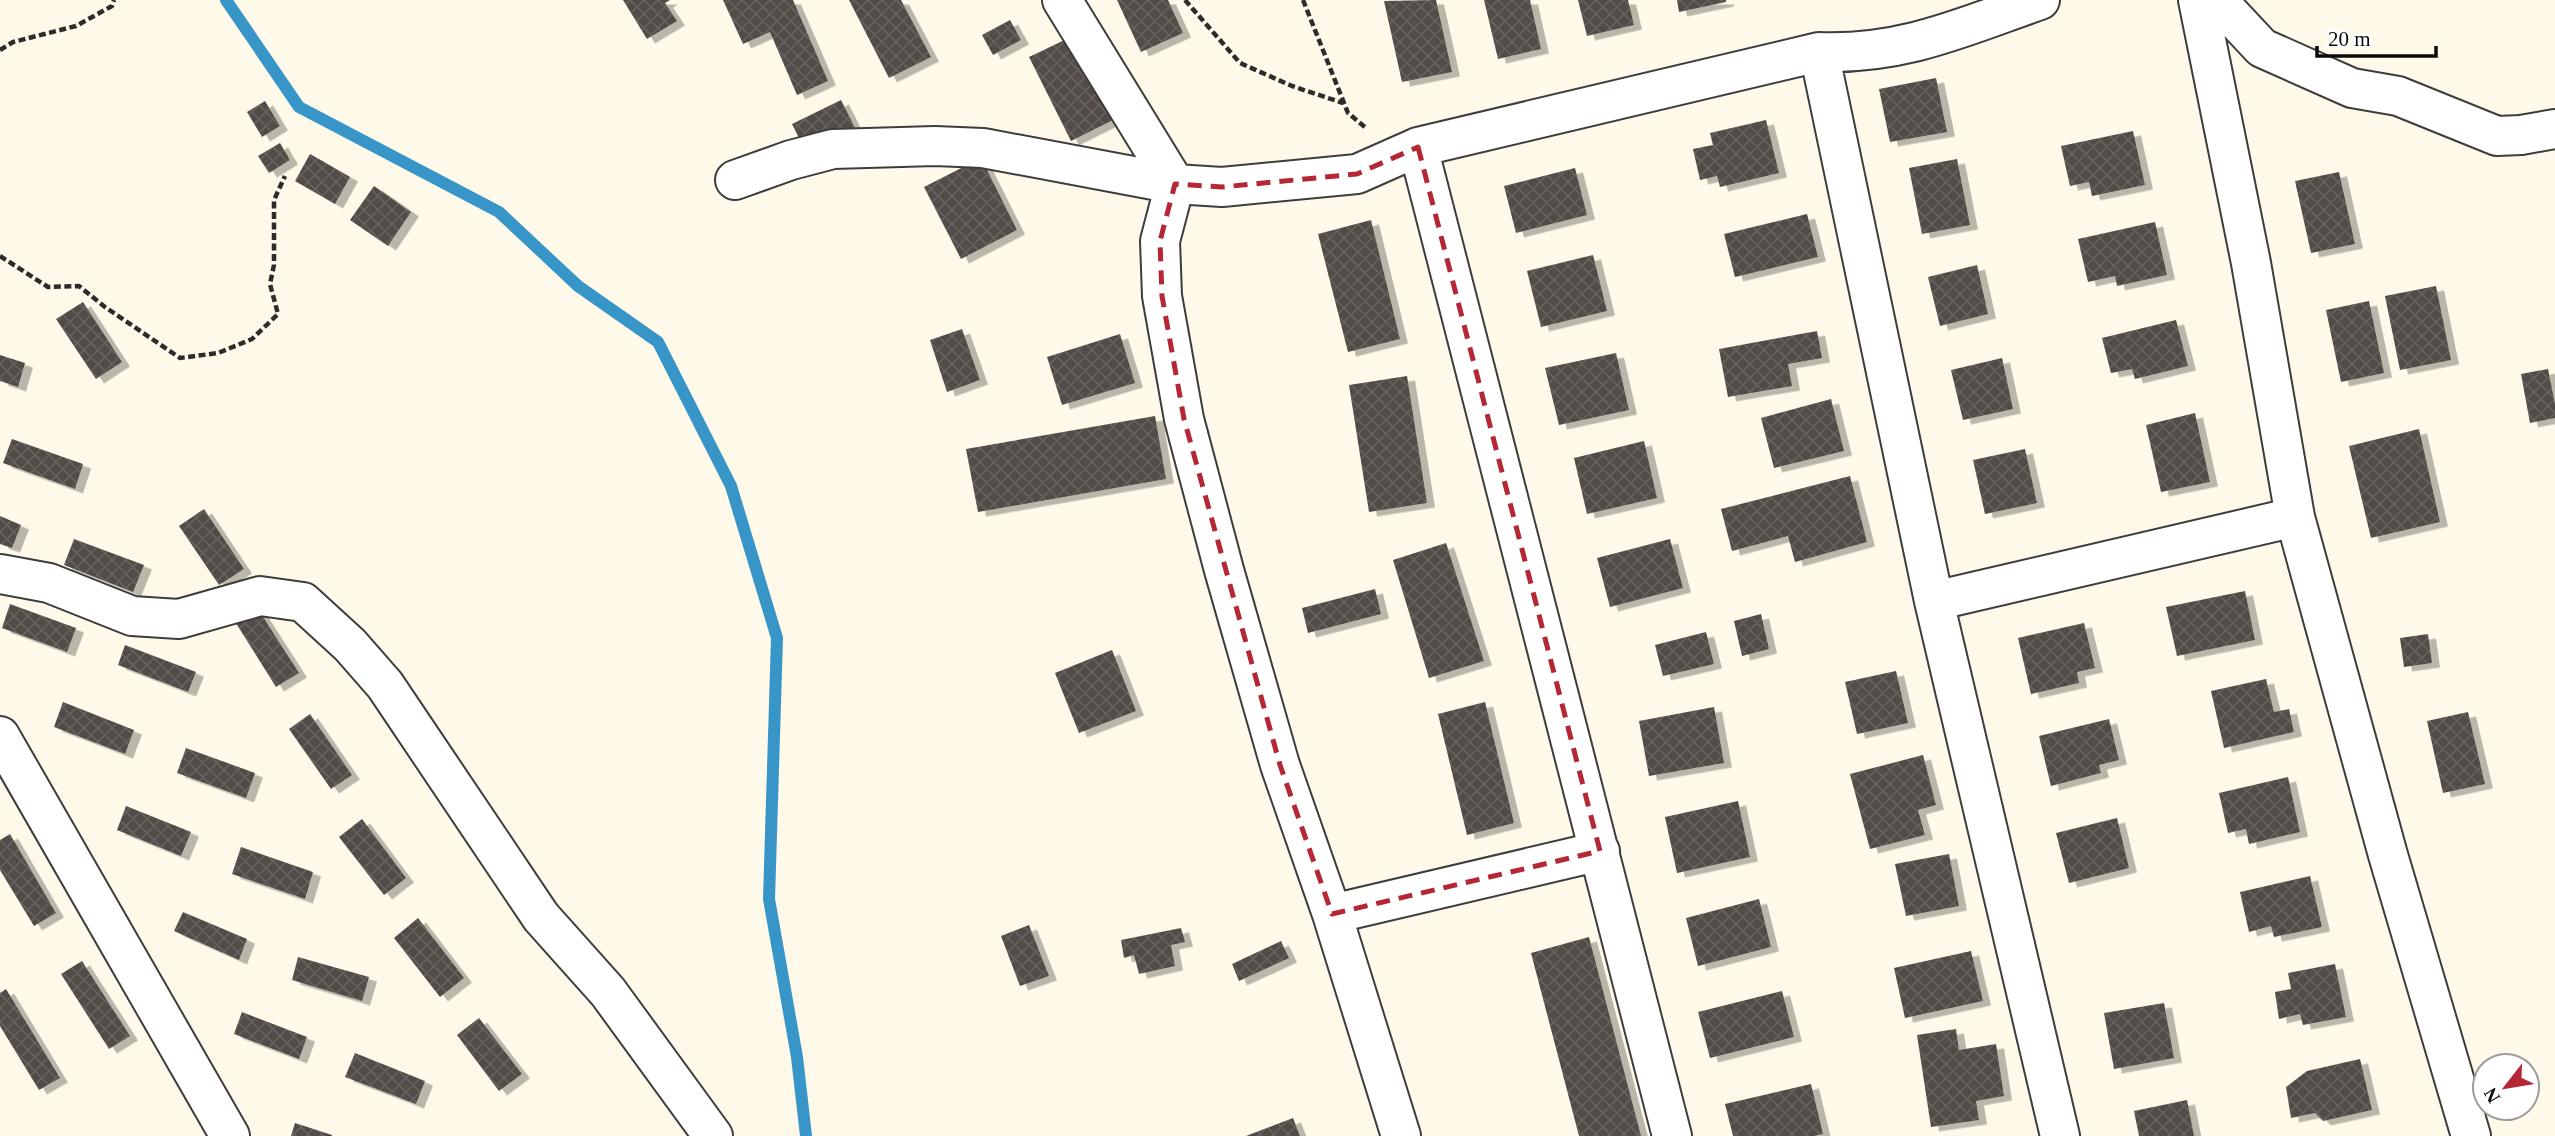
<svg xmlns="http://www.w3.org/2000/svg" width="2555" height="1136" font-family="Georgia,serif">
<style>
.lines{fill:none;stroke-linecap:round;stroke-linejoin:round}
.stream{stroke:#3895c8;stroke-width:12}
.building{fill:url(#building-cross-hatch);filter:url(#shadow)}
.minor-casing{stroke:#3d3d3d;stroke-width:42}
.path{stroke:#2c2c2c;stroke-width:4.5;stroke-dasharray:7 3.5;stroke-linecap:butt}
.minor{stroke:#fff;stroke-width:38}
.marked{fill:none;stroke:#b52734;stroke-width:5;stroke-dasharray:14 9;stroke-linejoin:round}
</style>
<defs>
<pattern id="building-cross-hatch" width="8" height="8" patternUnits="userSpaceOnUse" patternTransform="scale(1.75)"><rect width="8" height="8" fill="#524b47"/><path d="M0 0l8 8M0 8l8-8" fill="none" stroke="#66605d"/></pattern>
<filter id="shadow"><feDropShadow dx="8" dy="4.5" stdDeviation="0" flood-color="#0004"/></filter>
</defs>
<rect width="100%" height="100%" fill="#fef9e8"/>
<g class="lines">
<path class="stream" d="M226,0l73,107 200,105 79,74 80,56 73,144 46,152 -8,261 28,158 9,79"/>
</g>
<path class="building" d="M623,0h47l-5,3 12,18 -30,18z
M723,0h70l35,81 -31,14 -27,-63 -27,12z
M849,0h52l30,57 -42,21z
M1117,0h51l15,33 -42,19z
M1436,0l16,72 -50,10 -18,-81z
M1484,0h46l11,49 -43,10z
M1578,0h50l6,25 -47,11z
M1677,0h49v2l-47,10z
M1010,20l11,20 -28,15 -11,-20z
M1073,36l42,83 -44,22 -42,-84z
M1936,78l11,54 -57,10 -11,-53z
M841,100l14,28 -49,24 -14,-28z
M265,101l15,25 -18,11 -15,-25z
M1766,120l13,53 -59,14 -3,-11 -17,4 -7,-31 20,-4 -3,-12z
M2133,131l12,54 -53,11 -3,-14 -19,4 -9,-40z
M280,143l10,17 -21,13 -11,-17z
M310,154l40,23 -15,27 -40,-23z
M981,158l36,72 -56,29 -37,-72z
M1957,159l13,66 -48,9 -13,-66z
M1575,168l12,47 -71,18 -12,-47z
M2339,172l16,72 -44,9 -16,-72z
M374,186l37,26 -23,34 -38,-26z
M1807,214l11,43 -83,20 -11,-43z
M1371,220l29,119 -52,13 -30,-118z
M2155,222l12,53 -50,11 -2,-10 -27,6 -10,-43z
M1593,255l14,56 -66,16 -14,-56z
M1977,265l11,49 -48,12 -12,-49z
M2436,286l15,74 -51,10 -15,-74z
M2369,301l15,72 -43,9 -15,-72z
M83,302l39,60 -26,17 -40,-60z
M2176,320l12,46 -53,13 -3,-10 -21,4 -9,-35z
M962,329l18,51 -33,12 -17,-52z
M1817,331l5,27 -34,6 4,22 -64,11 -9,-48z
M1120,334l15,49 -73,22 -15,-48z
M1616,353l13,57 -70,15 -14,-57z
M0,355l25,8 -7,24 -18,-6z
M2002,358l11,51 -50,11 -12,-50z
M2548,369l7,35v14l-25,5 -9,-49z
M1407,376l20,127 -58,9 -20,-127z
M1831,399l13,52 -70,17 -13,-50z
M2195,413l15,69 -49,10 -15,-67z
M1155,416l11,63 -188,33 -12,-63z
M2419,429l21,93 -69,16 -22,-92z
M12,439l71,25 -8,25 -72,-26z
M1644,441l13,57 -70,16 -13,-56z
M2025,449l12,54 -52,11 -12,-54z
M1850,476l17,66 -72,20 -7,-26 -56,15 -11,-42z
M204,509l40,60 -25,16 -40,-59z
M0,516l21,9 -9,23 -12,-4z
M74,539l70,26 -11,27 -69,-27z
M1670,539l13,49 -73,19 -13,-49z
M1446,543l38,118 -55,17 -36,-118z
M1375,589l6,25 -73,19 -6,-25z
M2245,591l10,49 -78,16 -11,-49z
M10,604l66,24 -9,24 -65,-24z
M256,606l43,67 -23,14 -42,-67z
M1761,614l8,35 -27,7 -8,-35z
M2084,623l11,45 -18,4 2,11 -48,11 -13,-56z
M1706,632l8,32 -51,12 -8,-31z
M2428,634l4,29 -28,4 -4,-29z
M125,645l71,27 -8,20 -70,-27z
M1112,650l24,61 -57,22 -24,-60z
M1896,671l12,52 -51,11 -12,-52z
M2266,679l8,33 15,-3 5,23 -70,16 -13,-57z
M63,702l71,28 -9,24 -71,-27z
M1485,702l29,121 -47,12 -29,-121z
M1714,707l10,56 -75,13 -10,-55z
M2468,712l17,72 -42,9 -16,-72z
M310,714l42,61 -21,14 -42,-60z
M2109,719l10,41 -20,5 2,8 -50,13 -12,-50z
M186,748l69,25 -9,25 -69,-25z
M1923,755l13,50 -18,5 7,25 -55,14 -20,-75z
M2288,777l12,55 -51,12 -3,-15 -18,4 -9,-40z
M1738,801l12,56 -73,16 -12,-56z
M126,806l65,26 -10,24 -64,-26z
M2117,818l12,50 -60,15 -13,-50z
M362,819l44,59 -22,17 -45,-58z
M10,834l46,79 -22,13 -34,-56v-30z
M241,847l72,25 -8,27 -73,-25z
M1949,854l10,52 -53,10 -11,-52z
M2310,876l12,51 -48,10 -3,-11 -22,6 -9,-40z
M1759,899l12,48 -73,19 -12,-48z
M183,912l64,27 -8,21 -65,-29z
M418,918l46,60 -24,19 -46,-59z
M1029,925l20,51 -29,10 -19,-50z
M1181,928l4,14 -14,3 4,21 -36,8 -5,-19 -10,3 -3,-18z
M1589,937l52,199h-62l-48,-183z
M1281,941l8,17 -50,23 -7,-17z
M1971,951l12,50 -78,17 -11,-50z
M298,957l71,20 -7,24 -70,-21z
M82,961l48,75 -21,13 -48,-75z
M2335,964l11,53 -43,8 -3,-11 -21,5 -4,-27 16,-3 -3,-16z
M6,989l54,89 -21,12 -39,-64v-33z
M1782,991l12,46 -84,21 -12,-46z
M2164,1003l10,55 -60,11 -10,-56z
M242,1012l65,25 -8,22 -65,-25z
M479,1018l43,56 -23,17 -42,-56z
M1956,1029l3,21 37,-6 8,52 -28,5 3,19 -48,7 -14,-92z
M355,1053l70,28 -9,23 -71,-27z
M2360,1059l12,51 -49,11 -8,-8 -24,5 -5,-31 21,-16z
M1811,1084l12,50 -9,2h-81l-8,-32z
M2187,1100l7,36h-55l-5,-25z
M1293,1118l7,18h-54z
M295,1123l37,12v1h-41z"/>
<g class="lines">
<g class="minor-casing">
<path id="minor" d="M1062,0l113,184 -15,57 2,55 22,123 40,151 56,195 52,149 69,222
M2198,0l53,263 44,254 93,338 83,281
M2217,0l45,48 90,40 46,8 99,40 24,-1 34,-6
M1819,52l115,549 126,535
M1418,147l254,989
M735,180l56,-20 42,-11 102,-3 48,2 192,36 47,3 135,-13 61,-27 401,-95c84,3 144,-25 221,-52
M0,574l49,9 83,33 47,3 81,-23 43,6 47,43 35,40 156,232 67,75 105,144
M1934,601l361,-84
M0,736l230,400
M1332,914l268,-63"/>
</g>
<path class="path" d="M1185,0l55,63 52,23 51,17
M1303,0l45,113 18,15
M0,50l13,-8 63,-16 36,-20 2,-6
M0,256l48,31 31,-1 26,21 75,51 38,-5 34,-14 26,-25 -8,-30 4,-19v-65l11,-24"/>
<use href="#minor" class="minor"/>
</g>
<path class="marked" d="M1418,147l182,704 -268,63 -52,-149 -96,-346 -22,-123 -2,-55 15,-57 47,3 135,-13z"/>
<g transform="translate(2506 1087) rotate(239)"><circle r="33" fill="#ffffff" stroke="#9d9d9d" stroke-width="2"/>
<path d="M0-5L12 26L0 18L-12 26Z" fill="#b52734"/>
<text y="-10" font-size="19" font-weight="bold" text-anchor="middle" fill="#0a0a0a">N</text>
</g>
<path d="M2317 46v10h119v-10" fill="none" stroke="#0a0a0a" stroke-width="3.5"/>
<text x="2328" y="46" font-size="21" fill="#0a0a0a" stroke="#ffffff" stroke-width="5" paint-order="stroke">20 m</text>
</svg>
